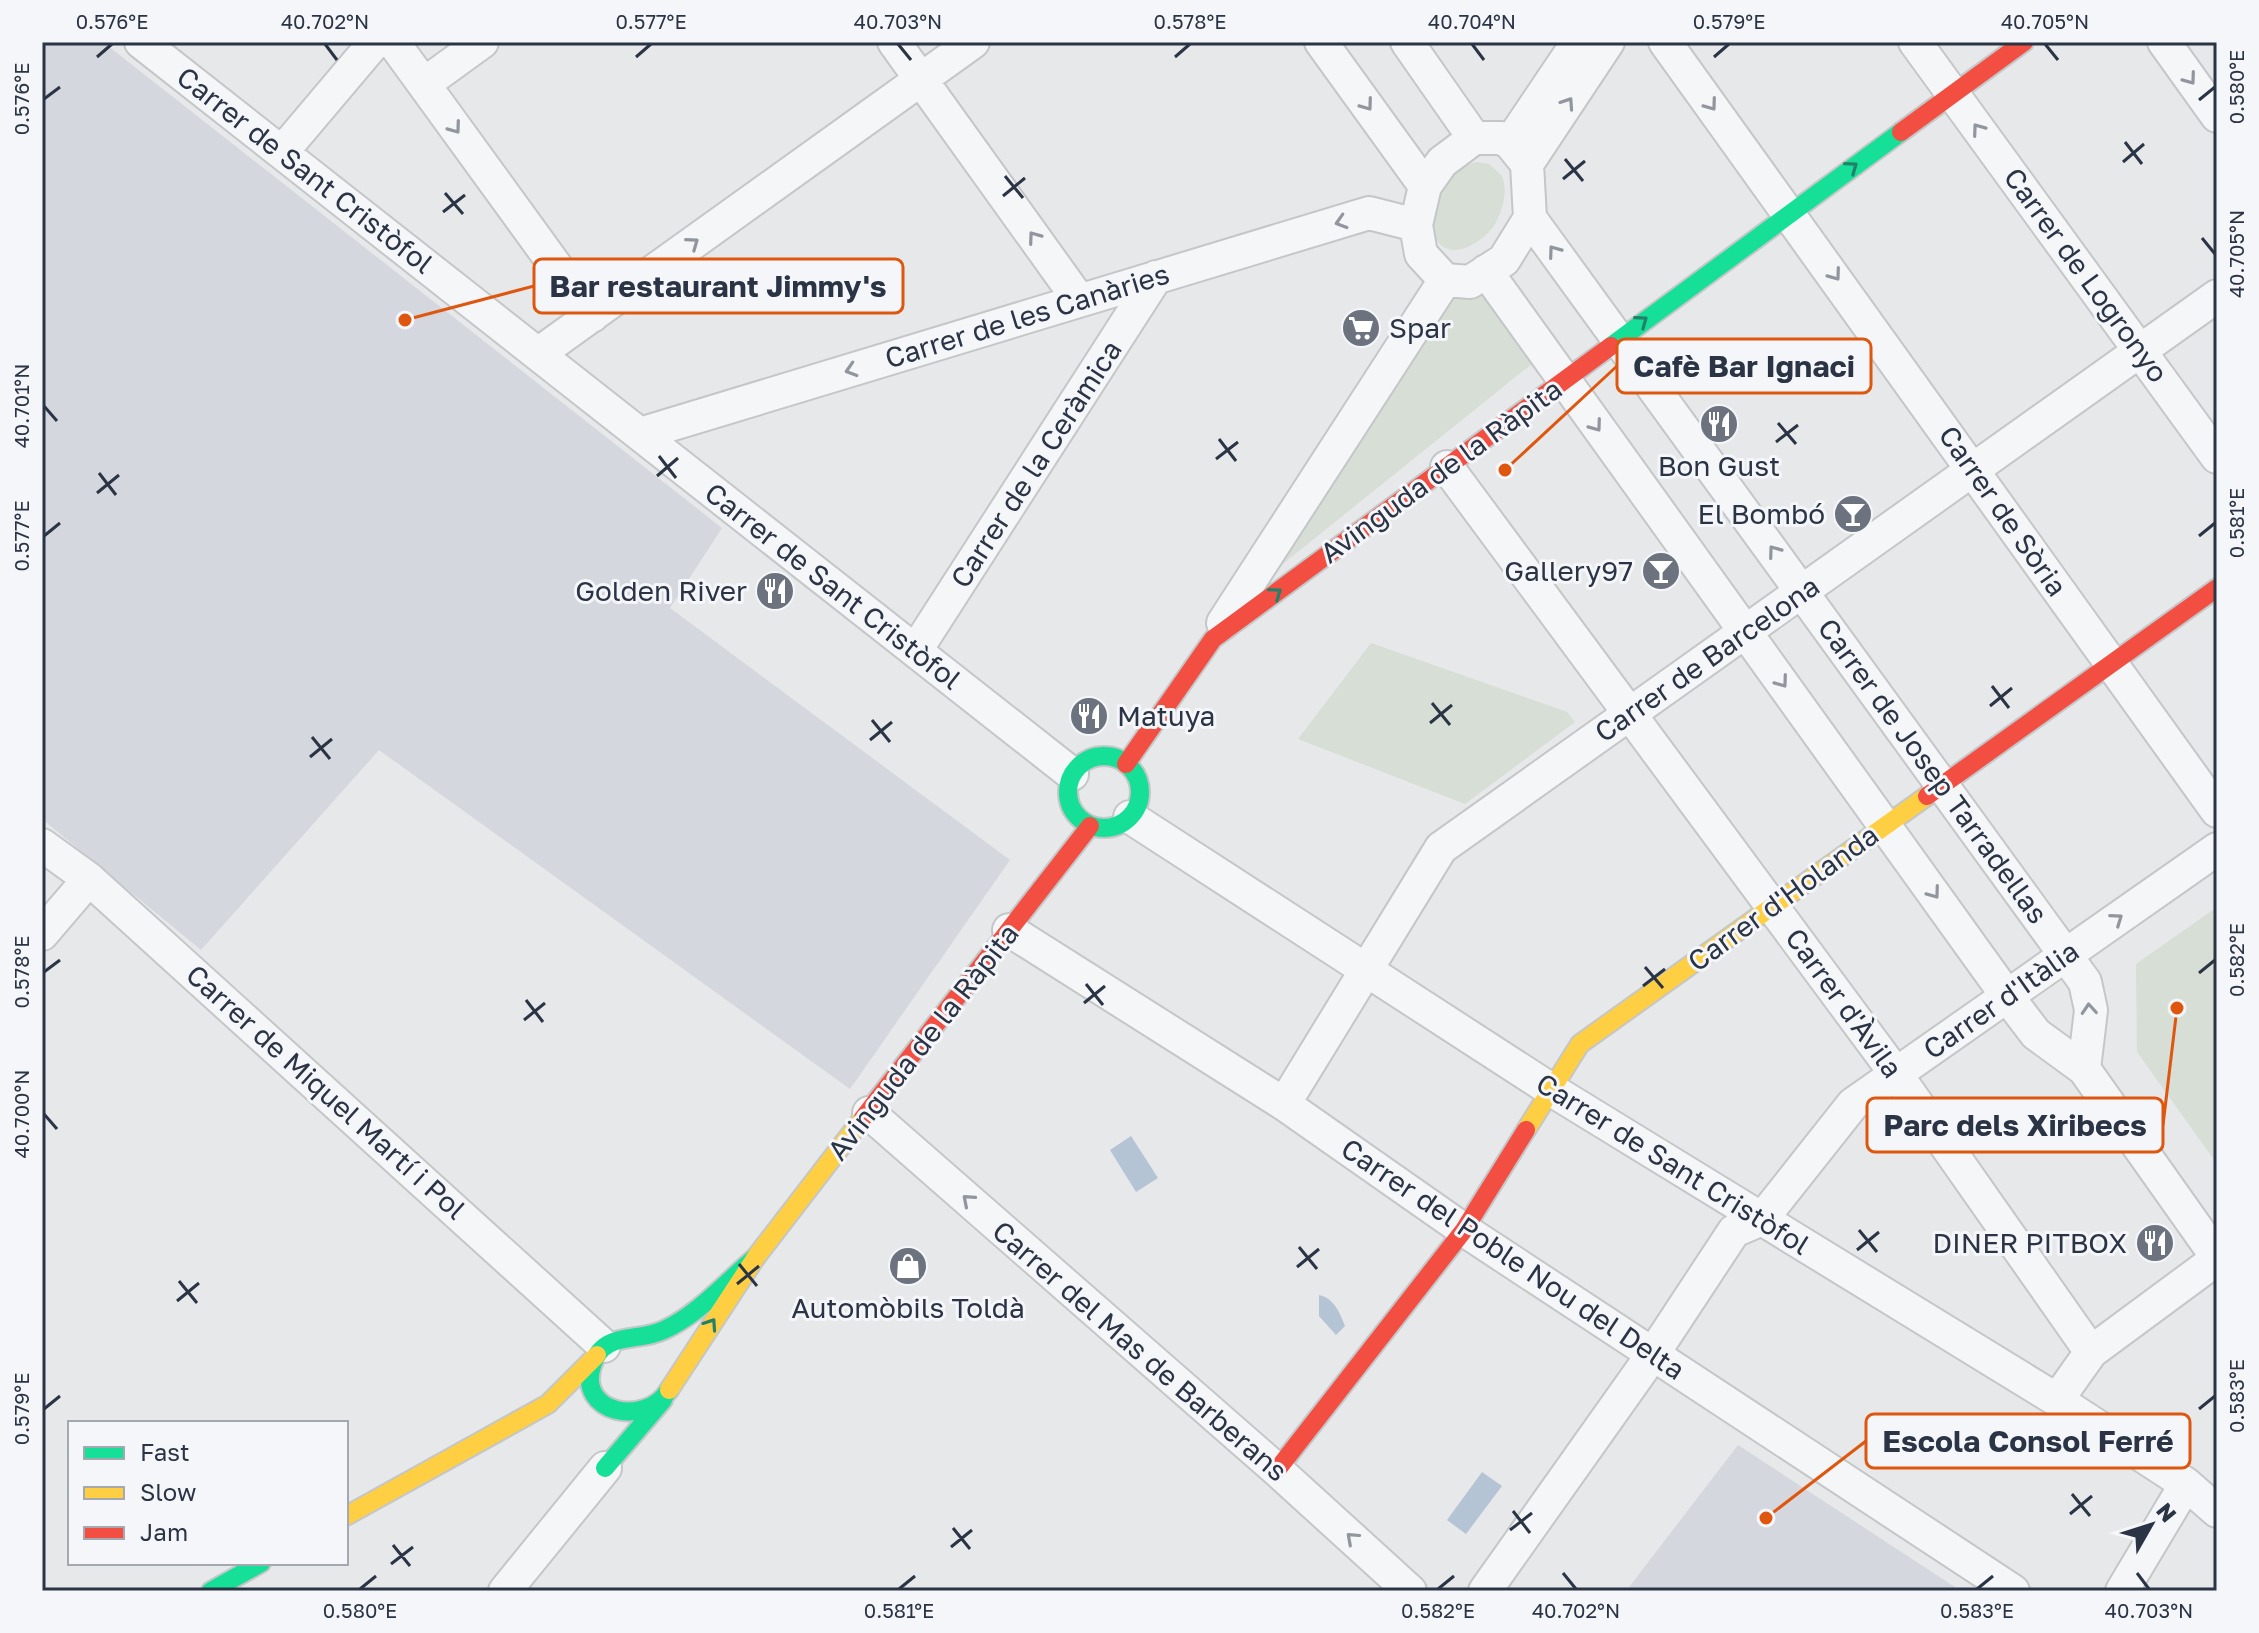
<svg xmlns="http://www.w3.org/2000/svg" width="2259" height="1633" font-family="'Golos Text',sans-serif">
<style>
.built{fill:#d4d7dd}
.green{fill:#d6ded6}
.water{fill:#b4c4d5}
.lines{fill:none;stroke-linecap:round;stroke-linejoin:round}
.street-casing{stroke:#c4c6c8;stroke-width:36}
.fast-casing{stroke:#c4c6c8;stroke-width:22}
.slow-casing{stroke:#c4c6c8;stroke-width:22}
.jam-casing{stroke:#c4c6c8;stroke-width:22}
.street{stroke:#f5f6f7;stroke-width:32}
.fast{stroke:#16e098;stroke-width:18}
.slow{stroke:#ffcf43;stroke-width:18}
.jam{stroke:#f24e42;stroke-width:18}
.oneway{stroke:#90959e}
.oneway2{stroke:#22816a}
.ticks{fill:none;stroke:#2b3445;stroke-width:3}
.labels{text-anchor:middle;stroke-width:6;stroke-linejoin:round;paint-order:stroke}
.street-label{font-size:28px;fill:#2b3445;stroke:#f4f6f9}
.poi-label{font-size:28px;fill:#2b3445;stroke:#f4f6f9;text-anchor:end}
.leader{fill:none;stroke:#df570f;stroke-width:3}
.callout-dot{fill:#df570f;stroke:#f4f6f9;stroke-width:3}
.callout{fill:#f4f6f9;stroke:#df570f;stroke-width:3}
.callout-label{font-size:30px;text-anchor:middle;font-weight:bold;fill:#2b3445}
.neatline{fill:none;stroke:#2b3445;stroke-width:3}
.ticks-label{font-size:20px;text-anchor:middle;fill:#2b3445}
</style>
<rect width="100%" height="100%" fill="#e6e8ea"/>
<path class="built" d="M42,42h61l619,486 -52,80 340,252 -160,229 -471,-339 -178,200 -159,-131z
M1738,1445l223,146h-335z"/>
<path class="green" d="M1477,162l12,2 13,12c6,16 1,33 -7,48 -13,21 -53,43 -62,6 -7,-28 18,-63 44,-68z
M1489,294l44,69 -269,216 183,-284z
M1371,643l196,69 8,10 -110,82 -167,-65z
M2217,907v257l-80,-112 -1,-88z"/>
<path class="water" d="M1131,1136l27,42 -22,14 -26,-42z
M1319,1295c15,3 21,18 26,31l-9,9 -17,-19z
M1482,1472l20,14 -36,48 -19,-14z"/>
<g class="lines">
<g class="street-casing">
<path id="street" d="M141,42l931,732
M393,42l199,274
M894,42l185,258
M1321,42l104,144
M1407,42l67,96
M1665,42l552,769
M1915,42l302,415
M2164,42l53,74
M424,84l58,-42
M1474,138h27l9,5 17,21 3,54 -26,42 -34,22 -25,-2 -24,-26 -5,-29 9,-39 17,-24z
M1510,143l68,-101
M282,152l93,-110
M1527,164l81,-122
M1530,218l555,764 6,28 -7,59
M1486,271l521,725 29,38 48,35 133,188
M538,354l435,-312
M640,434l729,-221 47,12
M1447,467l449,607 195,278
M1223,623l222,-343
M916,650l240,-373
M1130,817l420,272 507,311 129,84 31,27
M42,845l47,34 515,467
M1009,930l275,174 180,126 549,361
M42,934l47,-55
M1284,1104l157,-256 776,-552
M869,1113l408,357 133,121
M2057,1400l34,-48 126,-93
M505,1591l100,-123
M1485,1591l168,-237 81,-123 28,-12 91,-115 364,-255
M2122,1591l64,-107"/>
</g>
<g class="fast-casing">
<path id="fast" d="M1611,346l290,-214
M1068 792a36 36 0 1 1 72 0a36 36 0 1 1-72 0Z
M669,1390c-24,38 -92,23 -77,-24 11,-36 45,-23 72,-36 35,-16 63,-49 92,-73
M605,1468l58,-68
M211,1591l50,-28"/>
</g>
<g class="slow-casing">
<path id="slow" d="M1526,1130l54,-86 347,-248
M669,1390l87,-133 107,-139
M346,1516l202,-112 49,-49"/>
</g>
<g class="jam-casing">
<path id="jam" d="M1901,132l123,-90
M1126,764l87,-125 398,-293
M1927,796l290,-208
M863,1118l227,-292
M1277,1470l187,-240 62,-100"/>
</g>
<use href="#street" class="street"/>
<use href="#fast" class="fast"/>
<use href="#slow" class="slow"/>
<use href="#jam" class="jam"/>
</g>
<defs><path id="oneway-chevron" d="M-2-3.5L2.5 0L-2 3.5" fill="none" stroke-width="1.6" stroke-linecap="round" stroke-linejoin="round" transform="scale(2)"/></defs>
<g class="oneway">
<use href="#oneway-chevron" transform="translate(2190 79) rotate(54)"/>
<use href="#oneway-chevron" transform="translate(1568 103) rotate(-56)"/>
<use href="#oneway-chevron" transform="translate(1367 105) rotate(54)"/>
<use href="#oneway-chevron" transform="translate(1711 105) rotate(54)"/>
<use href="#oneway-chevron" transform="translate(455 128) rotate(54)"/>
<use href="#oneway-chevron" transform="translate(1978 129) rotate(-126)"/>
<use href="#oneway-chevron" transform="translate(1341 222) rotate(163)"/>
<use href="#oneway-chevron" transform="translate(1034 237) rotate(-126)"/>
<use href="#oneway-chevron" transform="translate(693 243) rotate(-36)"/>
<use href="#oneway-chevron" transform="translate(1554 251) rotate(-126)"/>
<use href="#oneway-chevron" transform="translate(1835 275) rotate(54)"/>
<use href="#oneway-chevron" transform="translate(851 370) rotate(163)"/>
<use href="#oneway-chevron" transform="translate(1596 426) rotate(54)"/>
<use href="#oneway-chevron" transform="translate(1774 551) rotate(-126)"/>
<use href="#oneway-chevron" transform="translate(1782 682) rotate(54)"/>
<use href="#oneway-chevron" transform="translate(1934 893) rotate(54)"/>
<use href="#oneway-chevron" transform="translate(2117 919) rotate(-35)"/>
<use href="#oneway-chevron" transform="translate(2089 1009) rotate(-94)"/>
<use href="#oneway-chevron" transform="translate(968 1200) rotate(-139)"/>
<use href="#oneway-chevron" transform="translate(1352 1538) rotate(-138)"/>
</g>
<g class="oneway2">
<use href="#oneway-chevron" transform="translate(1852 167) rotate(-36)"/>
<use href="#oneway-chevron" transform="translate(1642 321) rotate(-36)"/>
<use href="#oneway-chevron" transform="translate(1276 593) rotate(-36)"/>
<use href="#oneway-chevron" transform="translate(711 1324) rotate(-56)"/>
</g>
<path class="ticks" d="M325,44l12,16M898,44l13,16M1472,44l12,16M2045,44l13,16M97,57l15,-13M636,57l15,-13M1175,57l15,-13M1714,57l15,-13M44,99l16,-12M2199,100l16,-13M2125,142l17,22M1565,159l18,22M2123,162l21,-18M1005,176l18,22M1563,179l22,-18M445,193l18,21M1003,196l22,-18M443,212l22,-17M2202,238l13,16M44,406l13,15M1778,423l18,21M1219,439l17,22M1776,442l22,-17M659,456l17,22M1216,459l22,-17M99,473l17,22M657,476l21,-18M97,493l22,-18M44,536l16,-13M2199,536l16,-13M1992,686l17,22M1432,703l18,22M1990,706l22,-18M872,720l18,22M1430,723l22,-18M312,737l18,22M870,740l22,-18M310,757l22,-18M1645,967l18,21M44,972l16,-12M2199,973l16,-13M1086,984l17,21M1643,986l22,-17M526,1000l17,22M1084,1003l21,-17M524,1020l21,-17M44,1114l13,15M1859,1230l18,22M1299,1247l18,22M1857,1250l22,-18M739,1264l18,22M1297,1267l22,-18M179,1281l18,22M737,1284l22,-18M177,1301l22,-18M44,1409l16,-13M2199,1409l16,-13M2072,1494l18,22M1513,1511l17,22M2070,1514l22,-18M953,1528l17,21M1510,1530l22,-17M393,1545l17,21M951,1547l21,-17M391,1564l22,-17M1563,1573l13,16M2137,1573l12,16M360,1589l16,-13M899,1589l16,-13M1438,1589l16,-13M1977,1589l16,-13"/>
<defs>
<g id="supermarket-disc" transform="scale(2)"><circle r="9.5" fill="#6c737f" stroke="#f4f6f9"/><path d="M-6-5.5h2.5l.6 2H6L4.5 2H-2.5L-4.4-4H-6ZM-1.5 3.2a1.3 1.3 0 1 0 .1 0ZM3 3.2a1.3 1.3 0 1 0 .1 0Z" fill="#fff"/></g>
<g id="restaurant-disc" transform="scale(2)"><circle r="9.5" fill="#6c737f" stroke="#f4f6f9"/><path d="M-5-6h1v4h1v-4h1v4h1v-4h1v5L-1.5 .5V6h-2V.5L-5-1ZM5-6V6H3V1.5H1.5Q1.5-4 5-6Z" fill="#fff"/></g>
<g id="bar-disc" transform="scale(2)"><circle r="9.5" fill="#6c737f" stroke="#f4f6f9"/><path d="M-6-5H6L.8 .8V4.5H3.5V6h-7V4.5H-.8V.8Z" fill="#fff"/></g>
<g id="shop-disc" transform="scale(2)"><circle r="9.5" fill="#6c737f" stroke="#f4f6f9"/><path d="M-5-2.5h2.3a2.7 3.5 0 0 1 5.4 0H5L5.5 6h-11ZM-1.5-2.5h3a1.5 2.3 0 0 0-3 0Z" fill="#fff"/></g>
</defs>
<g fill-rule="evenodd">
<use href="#supermarket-disc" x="1361" y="328"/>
<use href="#restaurant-disc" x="1719" y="424"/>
<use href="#bar-disc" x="1853" y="514"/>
<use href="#bar-disc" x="1661" y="571"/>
<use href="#restaurant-disc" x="775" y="591"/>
<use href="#restaurant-disc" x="1089" y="716"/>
<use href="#restaurant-disc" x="2155" y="1243"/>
<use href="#shop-disc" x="908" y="1266"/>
</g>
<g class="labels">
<g class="street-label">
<text transform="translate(305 170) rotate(38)" y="10">Carrer de Sant Cristòfol</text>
<text transform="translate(2086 275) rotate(54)" y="10">Carrer de Logronyo</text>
<text transform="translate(1027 316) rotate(-17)" y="10">Carrer de les Canàries</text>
<text transform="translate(1036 464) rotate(-57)" y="10">Carrer de la Ceràmica</text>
<text transform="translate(1441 471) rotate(-36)" y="10">Avinguda de la Ràpita</text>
<text transform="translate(2003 511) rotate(55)" y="10">Carrer de Sòria</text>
<text transform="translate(833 586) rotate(38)" y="10">Carrer de Sant Cristòfol</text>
<text transform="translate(1707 659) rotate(-35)" y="10">Carrer de Barcelona</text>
<text transform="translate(1933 771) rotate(54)" y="10">Carrer de Josep Tarradellas</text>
<text transform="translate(1783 898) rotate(-36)" y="10">Carrer d'Holanda</text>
<text transform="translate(2001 1000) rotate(-35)" y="10">Carrer d'Itàlia</text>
<text transform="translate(1844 1003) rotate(54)" y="10">Carrer d'Àvila</text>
<text transform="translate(923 1042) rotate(-52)" y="10">Avinguda de la Ràpita</text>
<text transform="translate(326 1092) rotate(42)" y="10">Carrer de Miquel Martí i Pol</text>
<text transform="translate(1673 1164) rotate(32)" y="10">Carrer de Sant Cristòfol</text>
<text transform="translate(1513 1259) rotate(34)" y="10">Carrer del Poble Nou del Delta</text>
<text transform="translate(1140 1351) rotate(41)" y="10">Carrer del Mas de Barberans</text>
</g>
<g class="poi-label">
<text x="1389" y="338" text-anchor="start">Spar</text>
<text x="1719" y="476" text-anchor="middle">Bon Gust</text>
<text x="1825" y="524">El Bombó</text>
<text x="1633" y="581">Gallery97</text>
<text x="747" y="601">Golden River</text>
<text x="1117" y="726" text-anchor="start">Matuya</text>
<text x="2127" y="1253">DINER PITBOX</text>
<text x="908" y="1318" text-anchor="middle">Automòbils Toldà</text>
</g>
</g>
<path class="leader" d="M405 320L534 286M1505 470L1617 366M2177 1008L2163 1125M1766 1518L1866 1441"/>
<g class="callout-dot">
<circle cx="405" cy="320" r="8"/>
<circle cx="1505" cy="470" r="8"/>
<circle cx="2177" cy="1008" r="8"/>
<circle cx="1766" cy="1518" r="8"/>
</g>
<g class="callout">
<rect x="534" y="259" width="369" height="54" rx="8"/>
<rect x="1617" y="339" width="254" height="54" rx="8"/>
<rect x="1867" y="1098" width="296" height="54" rx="8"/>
<rect x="1866" y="1414" width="324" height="54" rx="8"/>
</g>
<g class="callout-label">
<text x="718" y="297">Bar restaurant Jimmy's</text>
<text x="1744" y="377">Cafè Bar Ignaci</text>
<text x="2015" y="1136">Parc dels Xiribecs</text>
<text x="2028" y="1452">Escola Consol Ferré</text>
</g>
<rect width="2259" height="1633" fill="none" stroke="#f4f6f9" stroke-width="88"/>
<rect x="68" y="1421" width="280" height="144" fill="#f4f6f9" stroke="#a4a8b1" stroke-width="2"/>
<rect x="84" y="1447" width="40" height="12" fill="#16e098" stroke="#a4a8b1" stroke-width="2"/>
<text x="140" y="1461" font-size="24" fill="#2b3445">Fast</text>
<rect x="84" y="1487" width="40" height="12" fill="#ffcf43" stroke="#a4a8b1" stroke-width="2"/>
<text x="140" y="1501" font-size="24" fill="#2b3445">Slow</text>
<rect x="84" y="1527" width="40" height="12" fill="#f24e42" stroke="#a4a8b1" stroke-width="2"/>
<text x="140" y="1541" font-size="24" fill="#2b3445">Jam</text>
<g transform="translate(2151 1525) rotate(51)" stroke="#f4f6f9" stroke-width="6" paint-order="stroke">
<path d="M0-6L14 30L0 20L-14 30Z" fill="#2b3445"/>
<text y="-12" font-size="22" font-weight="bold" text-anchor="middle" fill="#2b3445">N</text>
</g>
<rect x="44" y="44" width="2171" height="1545" class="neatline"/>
<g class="ticks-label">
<text x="112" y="29">0.576°E</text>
<text x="325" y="29">40.702°N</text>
<text x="651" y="29">0.577°E</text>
<text x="898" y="29">40.703°N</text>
<text x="1190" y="29">0.578°E</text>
<text x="1472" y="29">40.704°N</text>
<text x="1729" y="29">0.579°E</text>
<text x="2045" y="29">40.705°N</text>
<text transform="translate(2237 87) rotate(-90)" y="7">0.580°E</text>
<text transform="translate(22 99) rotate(-90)" y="7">0.576°E</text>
<text transform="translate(2237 254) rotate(-90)" y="7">40.705°N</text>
<text transform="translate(22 406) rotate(-90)" y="7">40.701°N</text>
<text transform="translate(2237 523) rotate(-90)" y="7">0.581°E</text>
<text transform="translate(22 536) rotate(-90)" y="7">0.577°E</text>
<text transform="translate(2237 960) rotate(-90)" y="7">0.582°E</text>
<text transform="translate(22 972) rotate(-90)" y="7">0.578°E</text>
<text transform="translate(22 1114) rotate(-90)" y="7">40.700°N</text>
<text transform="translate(2237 1396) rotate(-90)" y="7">0.583°E</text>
<text transform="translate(22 1409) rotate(-90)" y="7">0.579°E</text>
<text x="360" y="1618">0.580°E</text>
<text x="899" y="1618">0.581°E</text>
<text x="1438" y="1618">0.582°E</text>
<text x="1576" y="1618">40.702°N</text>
<text x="1977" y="1618">0.583°E</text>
<text x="2149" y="1618">40.703°N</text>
</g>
</svg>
